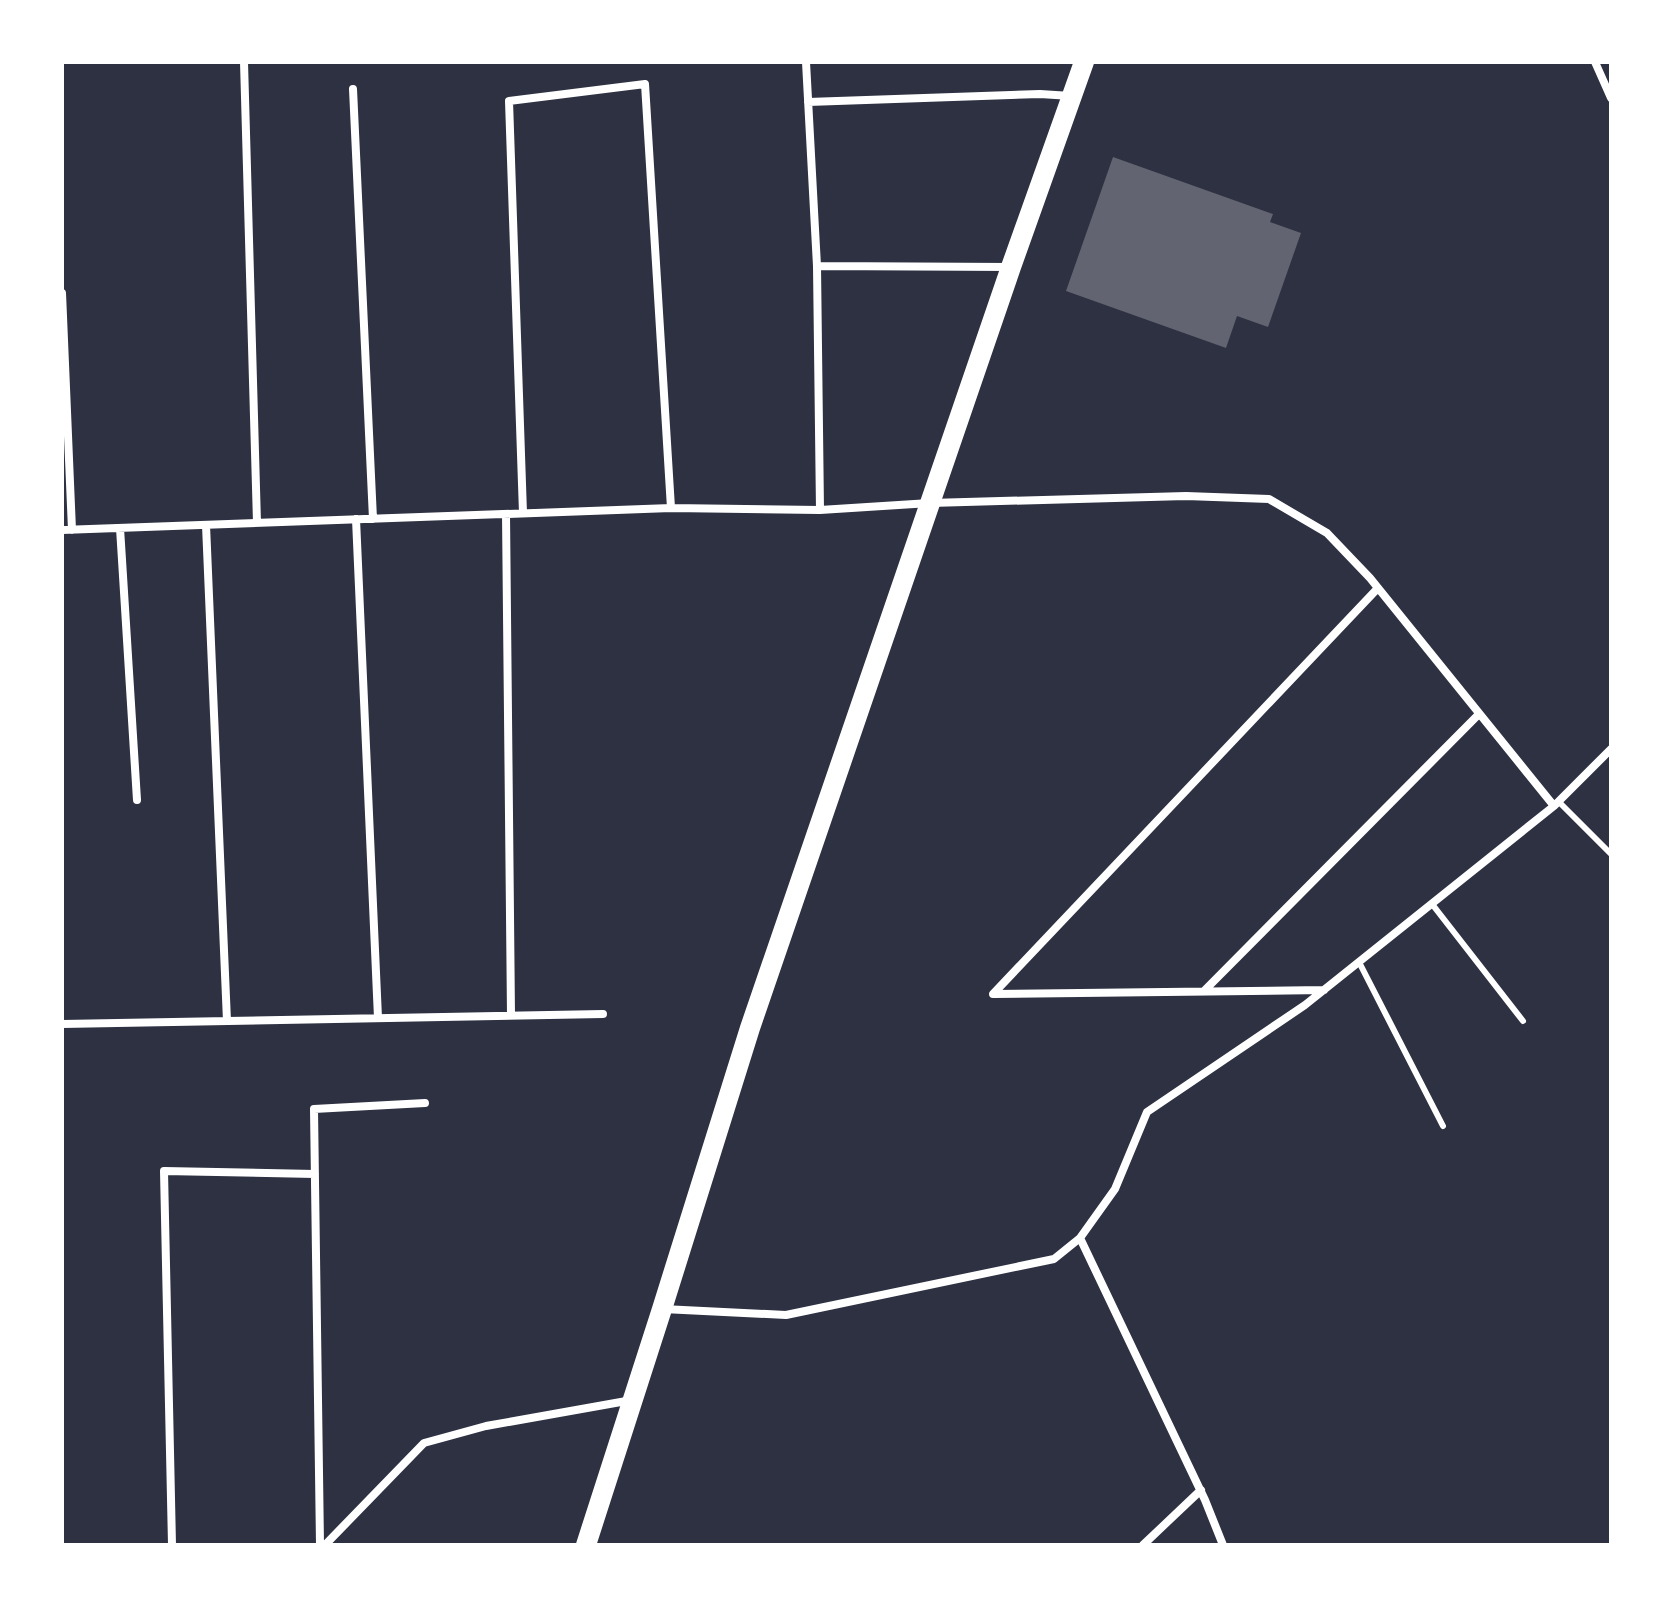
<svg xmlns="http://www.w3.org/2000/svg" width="1673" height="1607" font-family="'DejaVu Sans',sans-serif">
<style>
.building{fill:#626471}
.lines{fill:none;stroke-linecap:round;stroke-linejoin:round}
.service{stroke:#fff;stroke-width:6}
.minor{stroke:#fff;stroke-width:8}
.primary{stroke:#fff;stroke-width:20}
</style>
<rect width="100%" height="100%" fill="#2d3142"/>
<path class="building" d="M1113,157l160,57 -3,8 31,11 -33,94 -31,-11 -11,32 -160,-57z"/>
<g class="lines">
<path class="service" d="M1559,802l52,52
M1432,904l91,117
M1359,962l84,164"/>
<path class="minor" d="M244,62l13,461
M806,62l11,204 3,244
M1595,62l16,36
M353,89l20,430
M808,102l232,-8 31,2
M817,266l194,1
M62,293l10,237
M523,513l-14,-412 136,-17 26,424
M506,514l5,501
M356,519l22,499
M206,525l21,496
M120,528l17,272
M62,530l609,-22 149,2 110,-7 256,-7 83,3 58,34 43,45 184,228
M1324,990l-331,4 385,-406
M1204,991l275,-277
M62,1024l541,-10
M1080,1238l125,262 18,45
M663,1309l123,6 268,-56 26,-21 35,-49 32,-77 158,-107 249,-199 57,-57
M172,1545l-8,-374 151,3
M320,1545l-6,-436 111,-6
M325,1545l99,-102 62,-17 146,-26
M1143,1545l58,-55"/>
<path class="primary" d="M586,1545l76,-236 88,-281 261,-761 73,-205"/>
</g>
<rect width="1673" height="1607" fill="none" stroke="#ffffff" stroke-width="128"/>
</svg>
